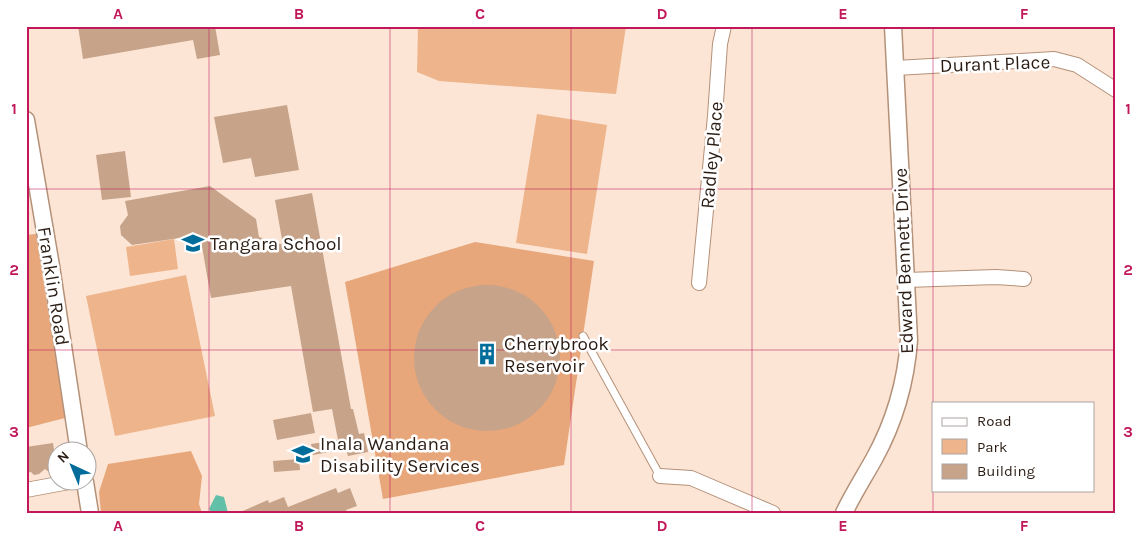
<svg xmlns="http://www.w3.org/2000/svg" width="1142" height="539" font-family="Karla,sans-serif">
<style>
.green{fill:#eeb48b}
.forest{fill:#e7a77b}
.water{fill:#62c0a9}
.building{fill:#c7a38a}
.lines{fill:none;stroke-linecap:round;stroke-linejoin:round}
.service-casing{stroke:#b49179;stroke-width:9}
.minor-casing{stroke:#b49179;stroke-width:16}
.tertiary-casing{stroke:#b49179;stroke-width:19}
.service{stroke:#fff;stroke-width:7}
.minor{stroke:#fff;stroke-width:14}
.tertiary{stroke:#fff;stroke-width:16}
.grid{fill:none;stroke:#c2185b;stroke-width:1;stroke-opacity:0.55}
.labels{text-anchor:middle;stroke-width:5;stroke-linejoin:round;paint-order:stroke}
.street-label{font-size:19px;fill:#2a1c13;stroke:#fff}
.poi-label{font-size:19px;fill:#2a1c13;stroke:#fff;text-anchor:start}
.neatline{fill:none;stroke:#c2185b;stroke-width:2}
.grid-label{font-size:16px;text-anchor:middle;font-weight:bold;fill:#c2185b}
</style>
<rect width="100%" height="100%" fill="#fce5d5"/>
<path class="green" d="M418,26h208l-10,68 -177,-13 -22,-9z
M537,114l70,11 -20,129 -71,-11z
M174,239l4,30 -48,7 -4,-29z
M186,275l29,141 -100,20 -29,-140z"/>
<path class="forest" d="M36,234l29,184 -39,10v-193z
M475,242l119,19 -30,204 -181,34 -38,-217z
M191,451l11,25 -3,28 3,9h-101l-2,-21 9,-28z"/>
<path class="water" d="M216,495l8,2 4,16h-16l-3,-4z"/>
<path class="building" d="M78,26h137l5,29 -23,4 -4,-19 -110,19z
M287,105l12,65 -44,7 -4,-19 -28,5 -9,-46z
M125,151l6,46 -29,3 -6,-45z
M210,186l46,33 3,18 24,8 -8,-45 37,-7 39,216h2l6,25 5,-1 4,19 -20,4 -2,-7 -33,6 -2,-11 27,-4 -6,-31 -19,3 -22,-126 -80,12 -11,-63 -68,10 -11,-10 -1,-9 8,-11 -3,-14z
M414 358a73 73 0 1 1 146 0a73 73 0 1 1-146 0Z
M311,413l4,20 -38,7 -4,-20z
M53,443l4,28 -8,1 -4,-3 -6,5 -5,1 -3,-3 -5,1v-26z
M299,459l1,11 -26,2 -1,-11z
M336,488l2,5 12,-5 7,18 -11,4 2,3h-110l30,-13 1,3 15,-6 4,10z"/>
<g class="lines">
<g class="service-casing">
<path id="service" d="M583,336l77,140"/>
</g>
<g class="minor-casing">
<path id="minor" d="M896,68l158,-9 23,6 39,25
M906,280l90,-3 28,2
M699,283l16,-167 5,-72 4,-18
M660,476l31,2 82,35
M26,490l43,-8"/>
</g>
<g class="tertiary-casing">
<path id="tertiary" d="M26,120l25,146 28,186
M85,482l5,31
M844,513c9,-19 20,-36 30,-54 21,-38 32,-77 35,-119l-16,-314"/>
</g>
<use href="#service" class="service"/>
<use href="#minor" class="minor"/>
<use href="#tertiary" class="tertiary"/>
</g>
<path class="grid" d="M209,26v487M390,26v487M571,26v487M752,26v487M933,26v377M26,189h1090M26,350h1090M933,490v23"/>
<defs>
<g id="school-bare" transform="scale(1.725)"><path d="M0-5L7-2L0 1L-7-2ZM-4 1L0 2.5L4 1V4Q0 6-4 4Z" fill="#026d9a" stroke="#fff" stroke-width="2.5" paint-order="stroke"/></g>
<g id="building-bare" transform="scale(1.725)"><path d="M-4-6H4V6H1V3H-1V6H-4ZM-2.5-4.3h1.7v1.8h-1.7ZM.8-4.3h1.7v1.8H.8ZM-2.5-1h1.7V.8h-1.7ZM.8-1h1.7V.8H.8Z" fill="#026d9a" stroke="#fff" stroke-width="2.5" paint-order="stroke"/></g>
</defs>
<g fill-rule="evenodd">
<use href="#school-bare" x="193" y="243"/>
<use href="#building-bare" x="487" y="354"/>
<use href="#school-bare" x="303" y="454"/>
</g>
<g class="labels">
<g class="street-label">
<text transform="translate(995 63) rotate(-2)" y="7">Durant Place</text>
<text transform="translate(711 155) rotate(-85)" y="7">Radley Place</text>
<text transform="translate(903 261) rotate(-92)" y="7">Edward Bennett Drive</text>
<text transform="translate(54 286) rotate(81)" y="7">Franklin Road</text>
</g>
<g class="poi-label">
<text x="210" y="250">Tangara School</text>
<text x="504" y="350">Cherrybrook<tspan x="504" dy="22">Reservoir</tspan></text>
<text x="320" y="450">Inala Wandana<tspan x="320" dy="22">Disability Services</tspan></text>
</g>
</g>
<rect width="1142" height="539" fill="none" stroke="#ffffff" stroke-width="55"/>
<rect x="932" y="402" width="162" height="90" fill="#ffffff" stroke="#aaa4a1"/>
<rect x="942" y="418" width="25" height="8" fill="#ffffff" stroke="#aaa4a1"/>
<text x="977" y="426" font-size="15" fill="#2a1c13">Road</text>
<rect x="942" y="439" width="25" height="15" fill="#eeb48b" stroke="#aaa4a1"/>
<text x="977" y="452" font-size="15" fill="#2a1c13">Park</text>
<rect x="942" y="464" width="25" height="15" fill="#c7a38a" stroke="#aaa4a1"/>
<text x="977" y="476" font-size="15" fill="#2a1c13">Building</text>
<g transform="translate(72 466) rotate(316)"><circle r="24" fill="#ffffff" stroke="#aaa4a1"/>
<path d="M0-4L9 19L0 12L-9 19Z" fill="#026d9a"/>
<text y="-8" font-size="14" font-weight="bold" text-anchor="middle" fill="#2a1c13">N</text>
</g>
<rect x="28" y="28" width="1086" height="484" class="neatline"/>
<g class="grid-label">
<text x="118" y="19">A</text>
<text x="299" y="19">B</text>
<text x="480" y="19">C</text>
<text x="662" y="19">D</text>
<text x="843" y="19">E</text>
<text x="1024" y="19">F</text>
<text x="14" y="114">1</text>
<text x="1128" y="114">1</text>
<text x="14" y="275">2</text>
<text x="1128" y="275">2</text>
<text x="14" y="437">3</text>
<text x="1128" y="437">3</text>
<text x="118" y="531">A</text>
<text x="299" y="531">B</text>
<text x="480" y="531">C</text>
<text x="662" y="531">D</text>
<text x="843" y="531">E</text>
<text x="1024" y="531">F</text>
</g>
</svg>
